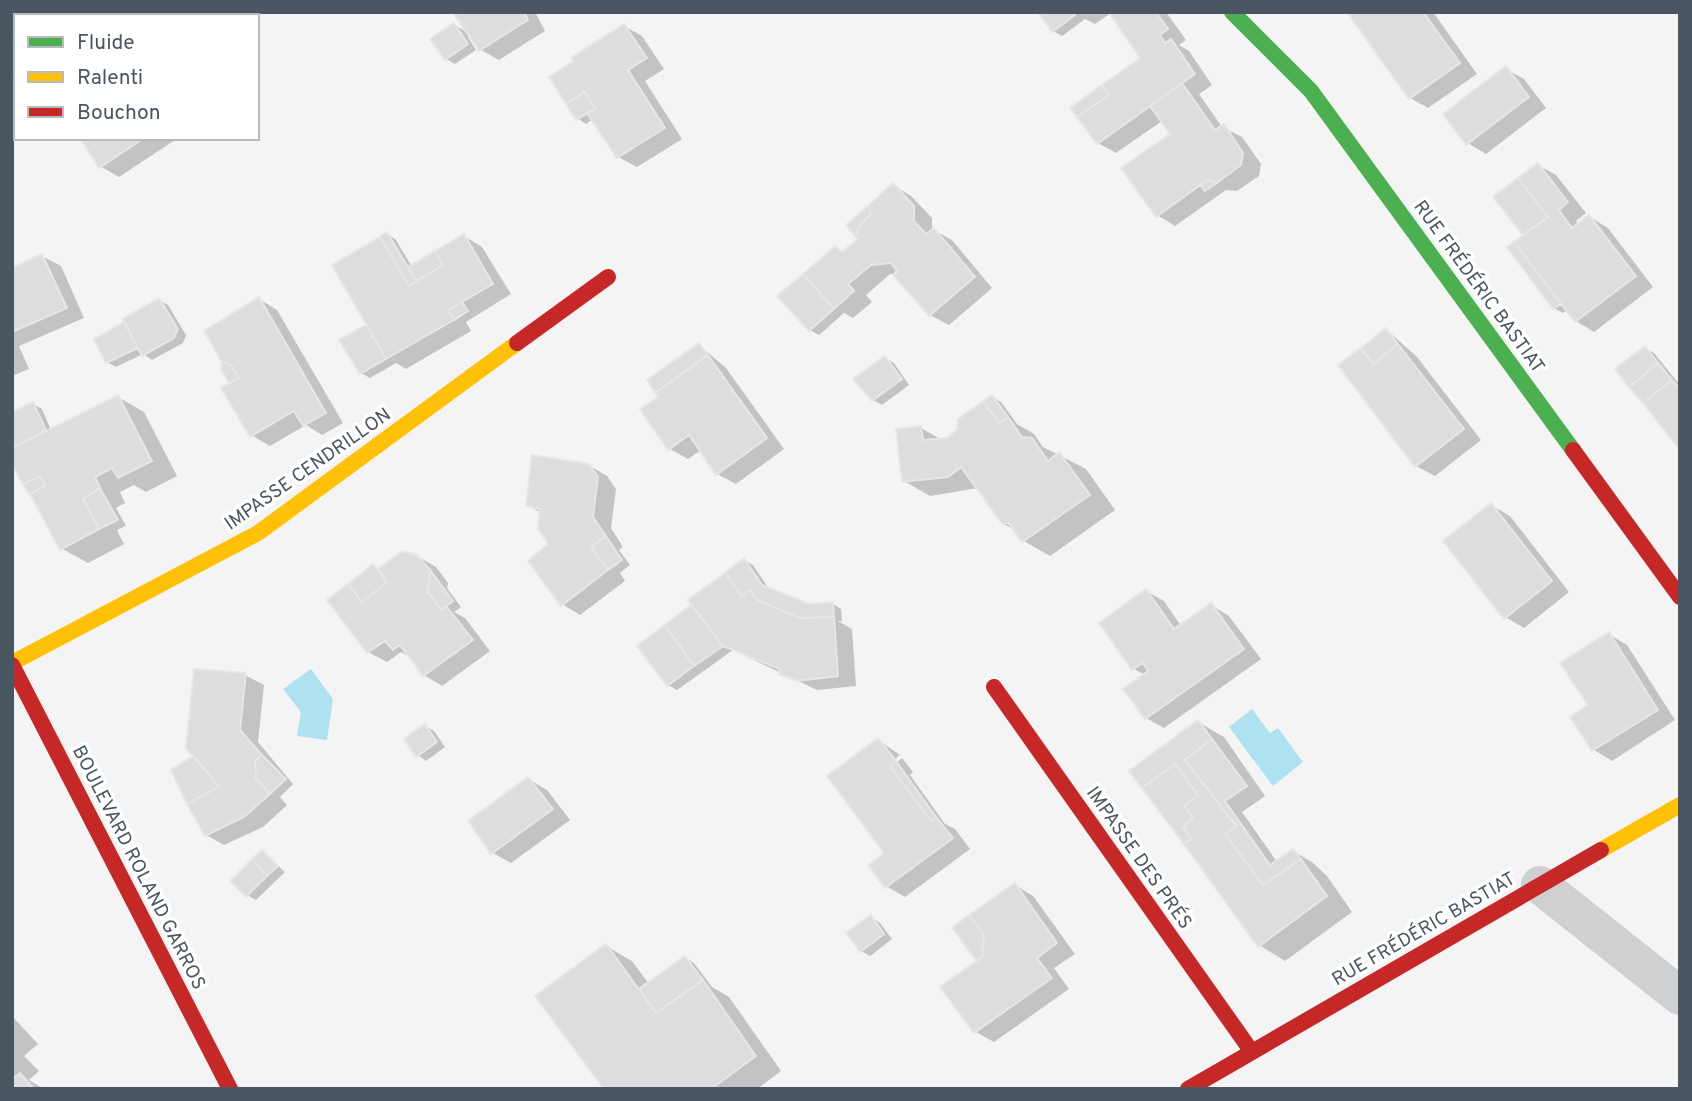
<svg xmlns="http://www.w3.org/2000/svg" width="1692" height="1101" font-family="Overpass,sans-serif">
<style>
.water{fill:#aee2f0}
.shadow{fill:#0003}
.building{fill:#ddddde;stroke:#e5e6e7;stroke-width:2}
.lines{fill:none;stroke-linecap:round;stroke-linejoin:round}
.street{stroke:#ced0d2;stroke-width:38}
.fast{stroke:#4caf50;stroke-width:16}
.slow{stroke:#ffc107;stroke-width:16}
.jam{stroke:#c62828;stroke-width:16}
.labels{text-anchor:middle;stroke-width:7;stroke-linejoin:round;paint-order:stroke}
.street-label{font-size:19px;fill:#4a5661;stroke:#fff}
</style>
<rect width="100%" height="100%" fill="#f4f4f4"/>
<path class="water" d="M311,669l22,30 -6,41 -30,-4 4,-24 -18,-23z
M1252,709l18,24 8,-5 25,34 -30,24 -44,-59z"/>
<path class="shadow" d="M37,12h88l2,4h-88z
M455,12h80l10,19 -46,29 -18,-10 -11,-15 -2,2 8,13 -21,14 -9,-5 8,-34 15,8z
M1040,12h126l20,28 -7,5 10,6 23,34 -13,9 23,33 20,10 19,27 -2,12 -22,15 -11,-1 -51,36 -18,-11 15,-81 -10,-13 -46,32 -18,-10 45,-85 -32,-45 -16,11 -10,-5 -23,17 -9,-5z
M1349,12h84l44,62 -49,34 -18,-10z
M624,26l18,10 22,33 -19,12 37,58 -45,28 -19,-10 -25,-38 -7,5 -9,-6z
M1506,69l18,10 22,29 -60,46 -18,-11z
M12,123l4,5v10l-4,2z
M82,138h96l-59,39 -19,-11z
M1538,165l18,10 30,38 -10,8 3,4 11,-8 18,11 45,59 -59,45 -18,-11 -9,-11 -4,3 -9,-5 -40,-64 6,4 6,-13z
M893,185l18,11 21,22v11l20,11 40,48 -43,37 -19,-10 -36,-41h-4l-24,21 6,7 -19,16 -9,-5 -25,22 -9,-5 34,-77 17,-14z
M388,234l8,6 16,27 52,-31 18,11 29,47 -45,28 5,9 -65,38 -10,-6 -26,15 -9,-5 5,-46 5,3z
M42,256l19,10 23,52 -65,28 10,23 -17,7v-106z
M259,299l18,11 66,113 -21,12 -16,-10 -36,21 -19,-11 -21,-53z
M159,300l9,5 18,30 -3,8 -31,17 -9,-6 -27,13 -9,-5 -11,-22z
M1387,330l30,27 64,83 -46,36 -19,-10z
M699,345l27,23 58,81 -48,35 -19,-10 -16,-24 -13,9 -18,-10 -9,-52z
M1645,348l9,5 26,32v62z
M885,358l9,5 15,22 -27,20 -9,-5z
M118,397l26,15 33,64 -31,16 -12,-7 -14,7 5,11 -9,5 10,18 -9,4 7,14 -36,19 -27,-15 -49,-87v-47l21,-10 9,5 9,21z
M992,397l9,5 16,22 17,10 9,13 43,22 29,41 -65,46 -26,-15 -7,-10 -13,-7 -26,-36 -48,8 -26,-15 17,-53 21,12h6z
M588,465l19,11 9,13 -5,39 12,19 -4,3 11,15 -10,8 5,8 -45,34 -18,-11 -21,-91 -13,-8z
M1491,505l19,11 59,76 -45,36 -19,-11z
M417,556l19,11 12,16 -1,5 14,19 -7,5 11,6 25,33 -48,35 -18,-11 -11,-16 -12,-7 -14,10 -19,-10 6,-86 6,4z
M744,560l9,5 16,24 40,16 23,-2 9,6 1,12h-4l14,8 4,57 -39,4 -84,-40 -56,40 -9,-5 23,-77 9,4z
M1146,591l18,10 17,25 30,-21 18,11 32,43 -97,69 -18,-10 -1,-43 -11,-6z
M1609,634l18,11 48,75 -63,41 -18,-11 -22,-33 18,-11z
M245,675l19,10 -6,57 35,42 -13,13 7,8 -24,22 -39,18 -18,-10 -10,-78z
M1198,722l26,15 41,59 -23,16 35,50 16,-11 19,11 15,14 25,36 -67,49 -26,-16z
M425,726l9,5 11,16 -19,14 -8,-6z
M878,740l22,15 -16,14 2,2 16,-13 11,14 -3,3 35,49 10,5 15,20 -65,48 -19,-11z
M528,779l19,11 23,30 -59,43 -18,-10z
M262,852l23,20 -29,28 -9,-5z
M1015,885l18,11 42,58 -21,14 15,21 -75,53 -18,-10 4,-72 -3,-1z
M871,917l9,6 12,16 -22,17 -9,-5z
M606,946l26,15 17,23 36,-26 9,5 18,24 17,10 52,74 -24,18h-151z
M12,1016l26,28 -14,12 15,15 -10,9 15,9h-32z"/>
<path class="building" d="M35,12h80l2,4h-80z
M460,12h64l4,8 -49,31 -24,-36z
M1038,12h35l2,3 -23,17z
M1109,12h47l12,17 -8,6 5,8 6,-4 24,35 -98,70 -20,-27 32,-22 -7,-10 38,-27z
M1347,12h76l37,51 -51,36z
M454,23l14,21 -23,16 -15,-21z
M624,24l23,34 -19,12 37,58 -48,30 -30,-45 8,-4 -10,-17 -19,12 -17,-27 24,-16 -1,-4z
M1506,66l23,31 -63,48 -23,-31z
M1182,83l33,47 9,-6 19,29 -2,12 -23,17 -11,-2 -51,37 -35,-49 49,-34 -20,-28z
M1102,85l7,10 -32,22 -7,-9z
M585,92l10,17 -19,11 -10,-16z
M80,138h64l-45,30z
M1538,163l30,39 -9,8 13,18 17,-13 47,61 -61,46 -61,-80 34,-25 -30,-39z
M1518,178l30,39 -25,18 -30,-38z
M1207,180l11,2 -13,9 -5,-6z
M893,183l21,23v15l12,13 8,-6 41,49 -46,39 -36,-41 4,-4 -6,-8 -20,2 -23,19 6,7 -20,18 -31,-35 32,-28 7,6 16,-13 -3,-3 6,-12 10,-10 -2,-9z
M869,205l2,9 -10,10 -6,12 -9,-11z
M387,232l29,49 -7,5 -29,-49z
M464,234l29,50 -45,26 6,10 -68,39 -54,-94 48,-28 29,49 34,-21 -8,-14z
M1514,242l47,62 -8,5 -46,-62z
M435,251l8,14 -27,16 -8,-14z
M42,254l25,54 -55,24v-64z
M803,274l31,35 -25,22 -32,-35z
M259,297l67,116 -23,13 -9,-15 -44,26 -29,-49 18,-10 -8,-13 -9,-3 -18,-31z
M159,298l19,31 -4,9 -32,18 -19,-37z
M462,302l6,9 -14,9 -6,-10z
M124,322l14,26 -32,15 -12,-24z
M366,325l20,34 -26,15 -21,-34z
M1386,328l12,16 -25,20 -12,-16z
M699,343l9,12 -53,38 -8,-13z
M1398,344l66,85 -49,38 -77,-102 23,-17 12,16z
M1645,346l13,17 -29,24 -14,-18z
M708,355l59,83 -51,37 -27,-40 -21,15 -28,-41 18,-12 -3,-4z
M885,356l17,23 -30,22 -19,-22z
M222,362l9,3 8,13 -10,5 -8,-14z
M1658,363l14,17 -29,23 -14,-16z
M1672,380l8,9v61l-37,-47z
M118,395l34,66 -34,17 -6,-10 -17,9 5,11 -17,11 16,30 -39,21 -30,-56 15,-8 -5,-10 -17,8 -11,-20v-16z
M992,395l16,22 -9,6 -16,-22z
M983,401l16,22 9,-6 14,20 10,1 16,23 11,-9 31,43 -68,47 -14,-20 -5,3 -42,-58 -13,10 -46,5 -6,-53 25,-3 2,14 24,-2 10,-8 1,-11z
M33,402l13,28 -34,18v-36z
M532,455l57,9 9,13 -5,40 13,19 -15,11 17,23 -47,36 -33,-45 20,-17 -10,-16 2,-19 -14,-3z
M40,476l5,10 -16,8 -6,-10z
M100,488l18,32 -19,9 -16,-30z
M1491,503l61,78 -48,38 -61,-78z
M606,536l16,24 -14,10 -17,-23z
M402,551l15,4 14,16 -4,19 14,20 5,-4 27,34 -50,36 -23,-31 -7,5 -8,-9 -18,12 -40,-53 21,-16 14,18 25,-20 -9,-13z
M744,558l18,27 47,19 24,-2 1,15 -34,1 -43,-18 -7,-10 -8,6 -17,-23z
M373,564l14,18 -25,20 -14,-18z
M431,571l22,30 -12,9 -14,-20z
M725,573l17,23 8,-6 7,10 43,18 34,-1 4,59 -41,5 -18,-7 1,-5 -57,-23 -35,-46z
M1146,589l28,40 37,-26 33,46 -99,70 -22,-30 25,-18 -5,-8 -11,7 -33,-47z
M691,605l32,41 -29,20 -29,-41z
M665,625l29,41 -27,20 -30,-40z
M1609,632l49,78 -66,41 -22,-34 18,-12 -28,-42z
M194,669l52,4 -6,57 22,25 -7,6 1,18 14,15 -26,23 -39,19 -18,-32 32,-17 -33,-39z
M1198,720l14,19 -27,21 51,66 -11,8 38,51 38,-26 26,37 -69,51 -74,-103 7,-5 -8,-12 10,-10 -9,-11 14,-11 -23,-31 -33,24 -13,-17z
M425,724l12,18 -21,15 -12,-18z
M878,738l18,23 -6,5 41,55 5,-4 17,21 -68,50 -17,-23 16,-12 -57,-77z
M1212,739l35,47 -22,15 45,64 23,-16 8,10 -38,26 -38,-51 11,-8 -51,-66z
M262,755l24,24 -16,15 -14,-15 -1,-18z
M194,756l25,31 -32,17 -16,-34z
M896,761l40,56 -5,4 -41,-55z
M1175,764l23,31 -14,11 9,11 -10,10 8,12 -7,5 -42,-56z
M528,777l25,32 -62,45 -23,-33z
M262,850l16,16 -11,10 -15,-17z
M252,859l15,17 -21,21 -16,-16z
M1015,883l42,60 -20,15 15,20 -78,55 -34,-46 42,-30 2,-22 -15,-20z
M871,915l13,19 -24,18 -14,-19z
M969,915l15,20 -2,22 -6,3 -24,-32z
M606,944l50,69 47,-33 53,76 -45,33h-107l-69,-93z
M685,956l18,24 -47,33 -17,-24z
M20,1073l14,16h-22v-10z"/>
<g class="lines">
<path class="street" d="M1540,885l140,111"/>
<path class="fast" d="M1232,12l79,79 262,359"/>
<path class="slow" d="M12,663l246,-130 259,-190
M1601,850l79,-45"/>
<path class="jam" d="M517,343l91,-66
M1573,450l107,147
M12,665l218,424
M994,687l258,365
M1188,1089l413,-239"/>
</g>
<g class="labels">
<g class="street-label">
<text transform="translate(1480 286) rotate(54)" y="7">RUE FRÉDÉRIC BASTIAT</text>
<text transform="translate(307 468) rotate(-35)" y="7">IMPASSE CENDRILLON</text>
<text transform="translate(1140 857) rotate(55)" y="7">IMPASSE DES PRÉS</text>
<text transform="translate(140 867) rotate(63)" y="7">BOULEVARD ROLAND GARROS</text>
<text transform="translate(1423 928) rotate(-30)" y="7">RUE FRÉDÉRIC BASTIAT</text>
</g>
</g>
<rect width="1692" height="1101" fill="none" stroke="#4a5661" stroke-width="28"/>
<rect x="14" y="14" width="245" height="126" fill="#ffffff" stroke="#b7bbc0" stroke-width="2"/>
<rect x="28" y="37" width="35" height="10" fill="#4caf50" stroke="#b7bbc0" stroke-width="2"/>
<text x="77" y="49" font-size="21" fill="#4a5661">Fluide</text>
<rect x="28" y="72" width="35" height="10" fill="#ffc107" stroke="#b7bbc0" stroke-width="2"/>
<text x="77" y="84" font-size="21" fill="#4a5661">Ralenti</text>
<rect x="28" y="107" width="35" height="10" fill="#c62828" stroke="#b7bbc0" stroke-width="2"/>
<text x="77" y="119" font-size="21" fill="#4a5661">Bouchon</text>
</svg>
